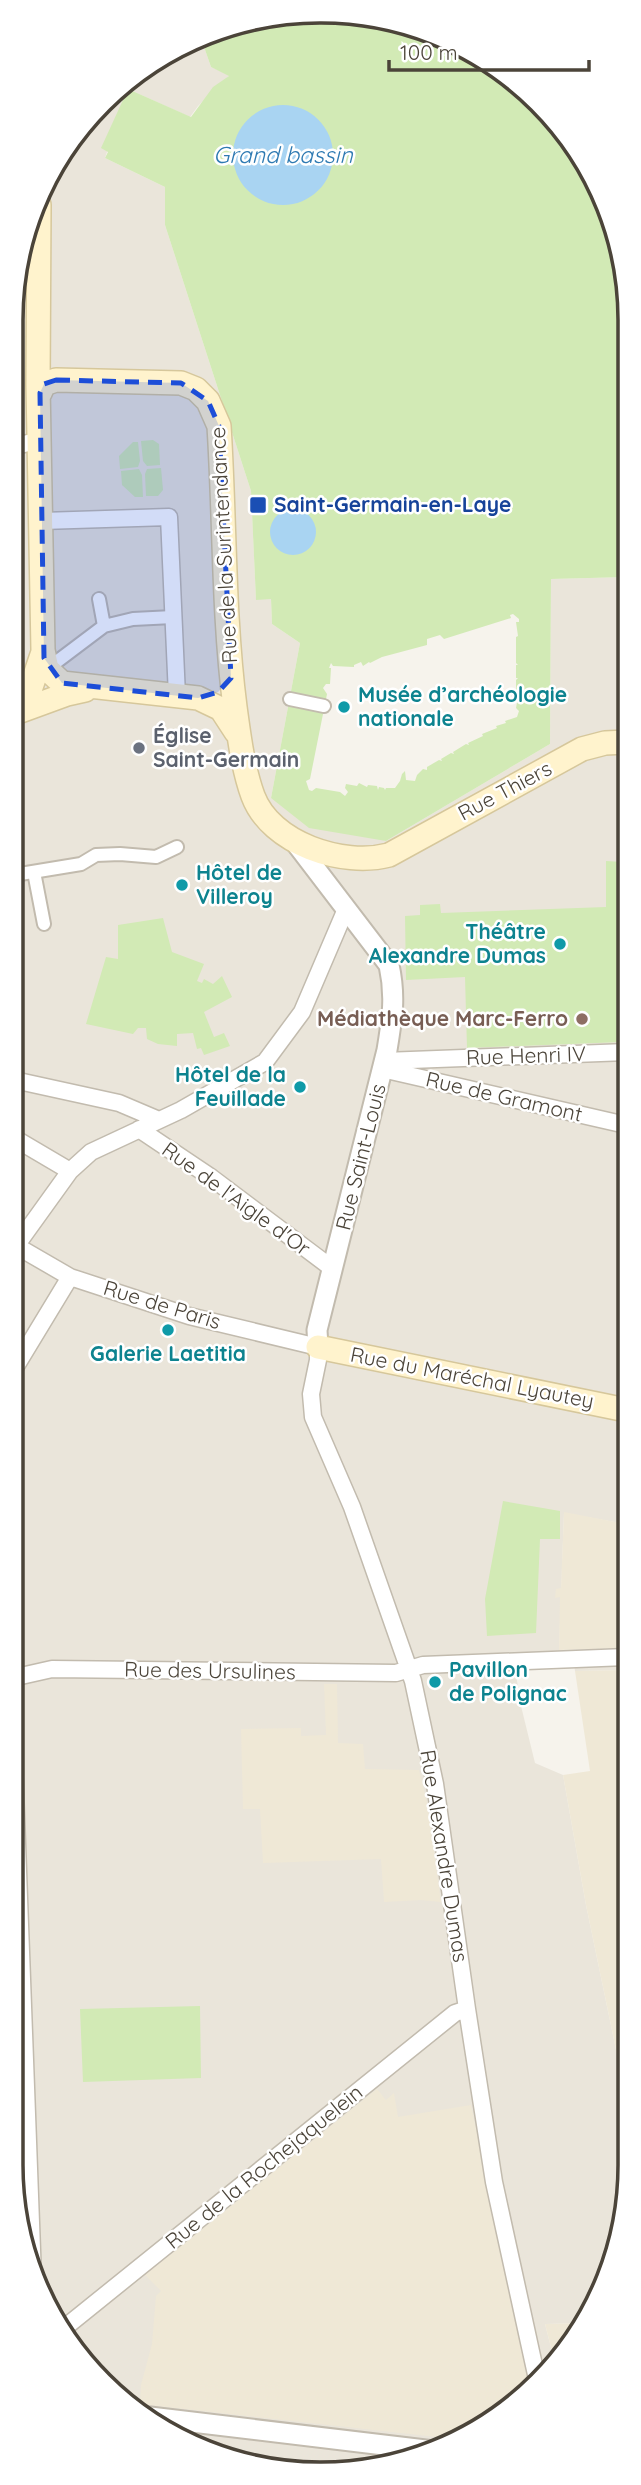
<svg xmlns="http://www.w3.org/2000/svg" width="641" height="2485" font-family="Quicksand,sans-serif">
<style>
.residential{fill:#eae5da}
.education{fill:#efe8d6}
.green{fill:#d2eab5;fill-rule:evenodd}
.water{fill:#a9d4f2}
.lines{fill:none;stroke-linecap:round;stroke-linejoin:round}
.pedestrian-casing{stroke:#c2bbae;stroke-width:16}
.minor-casing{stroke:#c2bbae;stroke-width:19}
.tertiary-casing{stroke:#c2bbae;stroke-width:23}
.secondary-casing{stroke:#d6c79b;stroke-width:26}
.pedestrian{stroke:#fff;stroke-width:12}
.minor{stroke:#fff;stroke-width:16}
.tertiary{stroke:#fff;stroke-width:19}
.secondary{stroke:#fff3cd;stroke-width:23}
.marked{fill:#1d4ed8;fill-opacity:0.2;stroke:#1d4ed8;stroke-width:5;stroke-dasharray:14 9;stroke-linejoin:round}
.transit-dot{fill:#1a4fb4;stroke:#fff;stroke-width:2.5}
.culture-dot{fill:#0f9aa8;stroke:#fff;stroke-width:2.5}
.worship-dot{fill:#6b7280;stroke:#fff;stroke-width:2.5}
.education-dot{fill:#8d6e63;stroke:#fff;stroke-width:2.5}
.labels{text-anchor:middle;stroke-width:5;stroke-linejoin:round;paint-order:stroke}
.transit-label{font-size:21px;font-weight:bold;fill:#164399;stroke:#fff;text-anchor:start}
.street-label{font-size:21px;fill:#4b4439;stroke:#fff}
.culture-label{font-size:21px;font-weight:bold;fill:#0d838f;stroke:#fff;text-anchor:start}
.worship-label{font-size:21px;font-weight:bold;fill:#5b616d;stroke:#fff;text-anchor:start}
.education-label{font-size:21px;font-weight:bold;fill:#785e54;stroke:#fff;text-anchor:end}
.water-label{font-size:23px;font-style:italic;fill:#2e7ab2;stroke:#fff}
.rim{fill:none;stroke:#4b4439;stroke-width:3.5}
</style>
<rect width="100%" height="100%" fill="#f6f3ec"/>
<path class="residential" d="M202,41l9,26 19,8 -32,31 -8,11 -62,-28 -23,69 60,29v38l86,266 5,108h15l1,25 28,19 -29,155 115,43 164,-97 1,-165 76,-2 -1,947 -62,-11 -5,137 67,-2v22l-51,1 -1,-7 -59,4 6,38 14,57 28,12 23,130 39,188v132l-36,95 -3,3 -41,1 9,35 -44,51 -90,48 -120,16 -117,-32 -95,-73 -54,-86 -23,-118 5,-1905 47,-111 85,-86z"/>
<path class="education" d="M564,1512l62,12v124l-67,2 1,-53 -5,1 1,-9 5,-1z
M626,1670l-1,423 -39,-188 -23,-130 27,-4 -15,-100z
M324,1684h13l1,59 25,1 2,25 54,1 8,33 14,99 -20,-2 -37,2 -3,-43 -118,4 -3,-54h-17l-2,-80 60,-1v8l25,-1z
M377,2089l9,11 8,-7 4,24 73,-12 58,282 -19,23 -55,29 -315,-35 1,-19 11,-41 4,-48 5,-5 -16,-16z
M586,2323l-32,36 -9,-35z"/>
<path class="green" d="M381,16l94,36 78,64 46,68 29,96 -1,297 -76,2 -1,165 -164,97 -77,-13 -38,-30 29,-155 -28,-19 -1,-25 -15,1 -5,-109 -86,-266v-38l-60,-29 3,-6 -7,-4 27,-59 63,28 22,-30 16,-11 -18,-9 -9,-26 58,-24zM513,614l6,5v3h-3l2,14 -2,1v26l2,2h-2v13h2l-2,2v17h2l-2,11 3,3 -2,6 -12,4 1,2 -10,3 1,2 -15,6 1,2 -15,7 1,2 -3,-1 -13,8 1,2 -3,-1 -10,6 1,2 -3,-1 -12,7v3l-4,-1 -6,6 -2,6 -9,-1 -1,-9 -3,3 -2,7 -5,7h-9l-1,2 -1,-2 -5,-1 -1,3 -1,-4 -9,-1 -1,2 -8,-4 -2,3 -11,-2 -1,4 3,4 -3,4 -5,-4 -24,-4 -4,3 -3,-1 -3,-9 4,-2 17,-85 -4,-6 3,-4h4l1,-16h-2l2,-5 2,3 21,1v-2l7,-3 2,4 6,-4 1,1 12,-6 45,-12v-6l13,-4 4,4 67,-21 -1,-3z
M153,440l6,4 1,21 -13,1 -4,-5 -2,-20z
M133,442h5l2,19 -2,6 -18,2 -1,-13z
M161,468l2,22 -5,6h-12l-1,-22 2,-5z
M139,469l3,6 1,22h-8l-13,-12 -1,-14z
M606,861l17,1 3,153 -5,1v26l-154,6 -2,-71 -59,3 -1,-64 15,-1v-10l20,-1 1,9 165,-6z
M163,918l9,34 32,12 -7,17 5,2 2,-4 9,5 9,-8 10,21 -28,15 10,25 10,-4 6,13 -26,9 -3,-7 -4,1 -4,-16 -16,1v12l-19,-2 -11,-5 -1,-11h-8l-5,6 -47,-10 20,-67 12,2v-34z
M503,1501l57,10v28h-20l-4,94 -49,3 -2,-37z
M200,2006l1,72 -118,4 -3,-73z"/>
<path class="water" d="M233 155a50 50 0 1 1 100 0a50 50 0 1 1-100 0Z
M270 532a23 23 0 1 1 46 0a23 23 0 1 1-46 0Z"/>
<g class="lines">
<g class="pedestrian-casing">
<path id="pedestrian" d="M99,599l5,27
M47,669l57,-43 29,-7 40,-2
M290,699l34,7
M34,872l10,52
M14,875l67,-11 15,-9 24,-1 36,3 21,-10"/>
</g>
<g class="minor-casing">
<path id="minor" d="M16,446l24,-6
M42,521l127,-4 8,179
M384,1061l243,-9
M382,1069l244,56
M14,1080l105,23 40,17
M139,1129l73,49 121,91
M14,1138l56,33
M13,1244l57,33 119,39 129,31v13l-7,34 2,23 39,90 61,174 22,103 32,225 27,173 43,197
M16,1246l54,-75 21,-19 90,-42 84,-48 37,-50 44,-103
M13,1371l57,-94
M12,1678l40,-9 344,4 27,-8 203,-8
M12,1708l21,569
M63,2329l392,-316 12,-4"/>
</g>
<g class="tertiary-casing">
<path id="tertiary" d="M295,842l94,123c7,32 3,54 -2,85l-70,280 1,17
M150,2417l284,34"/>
</g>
<g class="secondary-casing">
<path id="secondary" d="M39,205l-1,180 5,265 4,19 15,14 136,15 23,11 15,23
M40,393l4,-9 12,-4 125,3 15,6 12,12 11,25c6,93 4,188 16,281 4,29 8,62 18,89 18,48 90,71 136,59l193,-106 23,-6 22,-1
M15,704l12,-5 16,-47
M15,713l52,-19 18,-4
M318,1347l308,63"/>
</g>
<use href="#pedestrian" class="pedestrian"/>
<use href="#minor" class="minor"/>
<use href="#tertiary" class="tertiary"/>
<use href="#secondary" class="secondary"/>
</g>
<path class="marked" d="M56,380l125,3 27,18 11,25 12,252 -13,14 -20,6 -136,-15 -18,-25 -4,-265 4,-9z"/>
<rect class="transit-dot" x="249" y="496" width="18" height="18" rx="3.5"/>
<g class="culture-dot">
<circle cx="344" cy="707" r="7"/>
<circle cx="182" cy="885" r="7"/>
<circle cx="560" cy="944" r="7"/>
<circle cx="300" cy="1087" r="7"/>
<circle cx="168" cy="1330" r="7"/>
<circle cx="435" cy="1682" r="7"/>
</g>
<circle class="worship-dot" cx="139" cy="748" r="7"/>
<circle class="education-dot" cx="582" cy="1019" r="7"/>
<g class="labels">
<g class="transit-label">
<text x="274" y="512">Saint-Germain-en-Laye</text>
</g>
<g class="street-label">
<text transform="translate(224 545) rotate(-93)" y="7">Rue de la Surintendance</text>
<text transform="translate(505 791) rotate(-28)" y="7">Rue Thiers</text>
<text transform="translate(526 1056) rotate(-2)" y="7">Rue Henri IV</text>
<text transform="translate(504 1097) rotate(13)" y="7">Rue de Gramont</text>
<text transform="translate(361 1157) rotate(-76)" y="7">Rue Saint-Louis</text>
<text transform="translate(236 1199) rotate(36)" y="7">Rue de l'Aigle d'Or</text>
<text transform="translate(162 1305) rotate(17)" y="7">Rue de Paris</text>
<text transform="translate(472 1378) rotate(11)" y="7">Rue du Maréchal Lyautey</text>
<text transform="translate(210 1671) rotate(1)" y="7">Rue des Ursulines</text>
<text transform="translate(444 1856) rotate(81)" y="7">Rue Alexandre Dumas</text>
<text transform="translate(264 2167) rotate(-39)" y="7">Rue de la Rochejaquelein</text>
</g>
<g class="culture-label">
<text x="358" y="702">Musée d’archéologie<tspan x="358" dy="24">nationale</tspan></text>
<text x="196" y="880">Hôtel de<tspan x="196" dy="24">Villeroy</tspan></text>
<text x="546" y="939" text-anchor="end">Théâtre<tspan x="546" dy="24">Alexandre Dumas</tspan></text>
<text x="286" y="1082" text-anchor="end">Hôtel de la<tspan x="286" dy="24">Feuillade</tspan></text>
<text x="168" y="1361" text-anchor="middle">Galerie Laetitia</text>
<text x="449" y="1677">Pavillon<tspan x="449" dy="24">de Polignac</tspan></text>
</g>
<g class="worship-label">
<text x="153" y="743">Église<tspan x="153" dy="24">Saint-Germain</tspan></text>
</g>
<g class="education-label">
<text x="568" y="1026">Médiathèque Marc-Ferro</text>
</g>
<g class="water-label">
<text x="283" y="163">Grand bassin</text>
</g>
</g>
<path d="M0 0H641V2485H0ZM320 23H321A297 297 0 0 1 618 320V2165A297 297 0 0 1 321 2462H320A297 297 0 0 1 23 2165V320A297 297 0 0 1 320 23Z" fill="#fff" fill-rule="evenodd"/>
<path class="rim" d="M320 23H321A297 297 0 0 1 618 320V2165A297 297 0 0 1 321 2462H320A297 297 0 0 1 23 2165V320A297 297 0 0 1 320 23Z"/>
<path d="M389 60v10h200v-10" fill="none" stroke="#4b4439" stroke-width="3.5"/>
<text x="400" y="60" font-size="21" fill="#4b4439" stroke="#ffffff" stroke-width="5" paint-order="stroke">100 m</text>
</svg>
